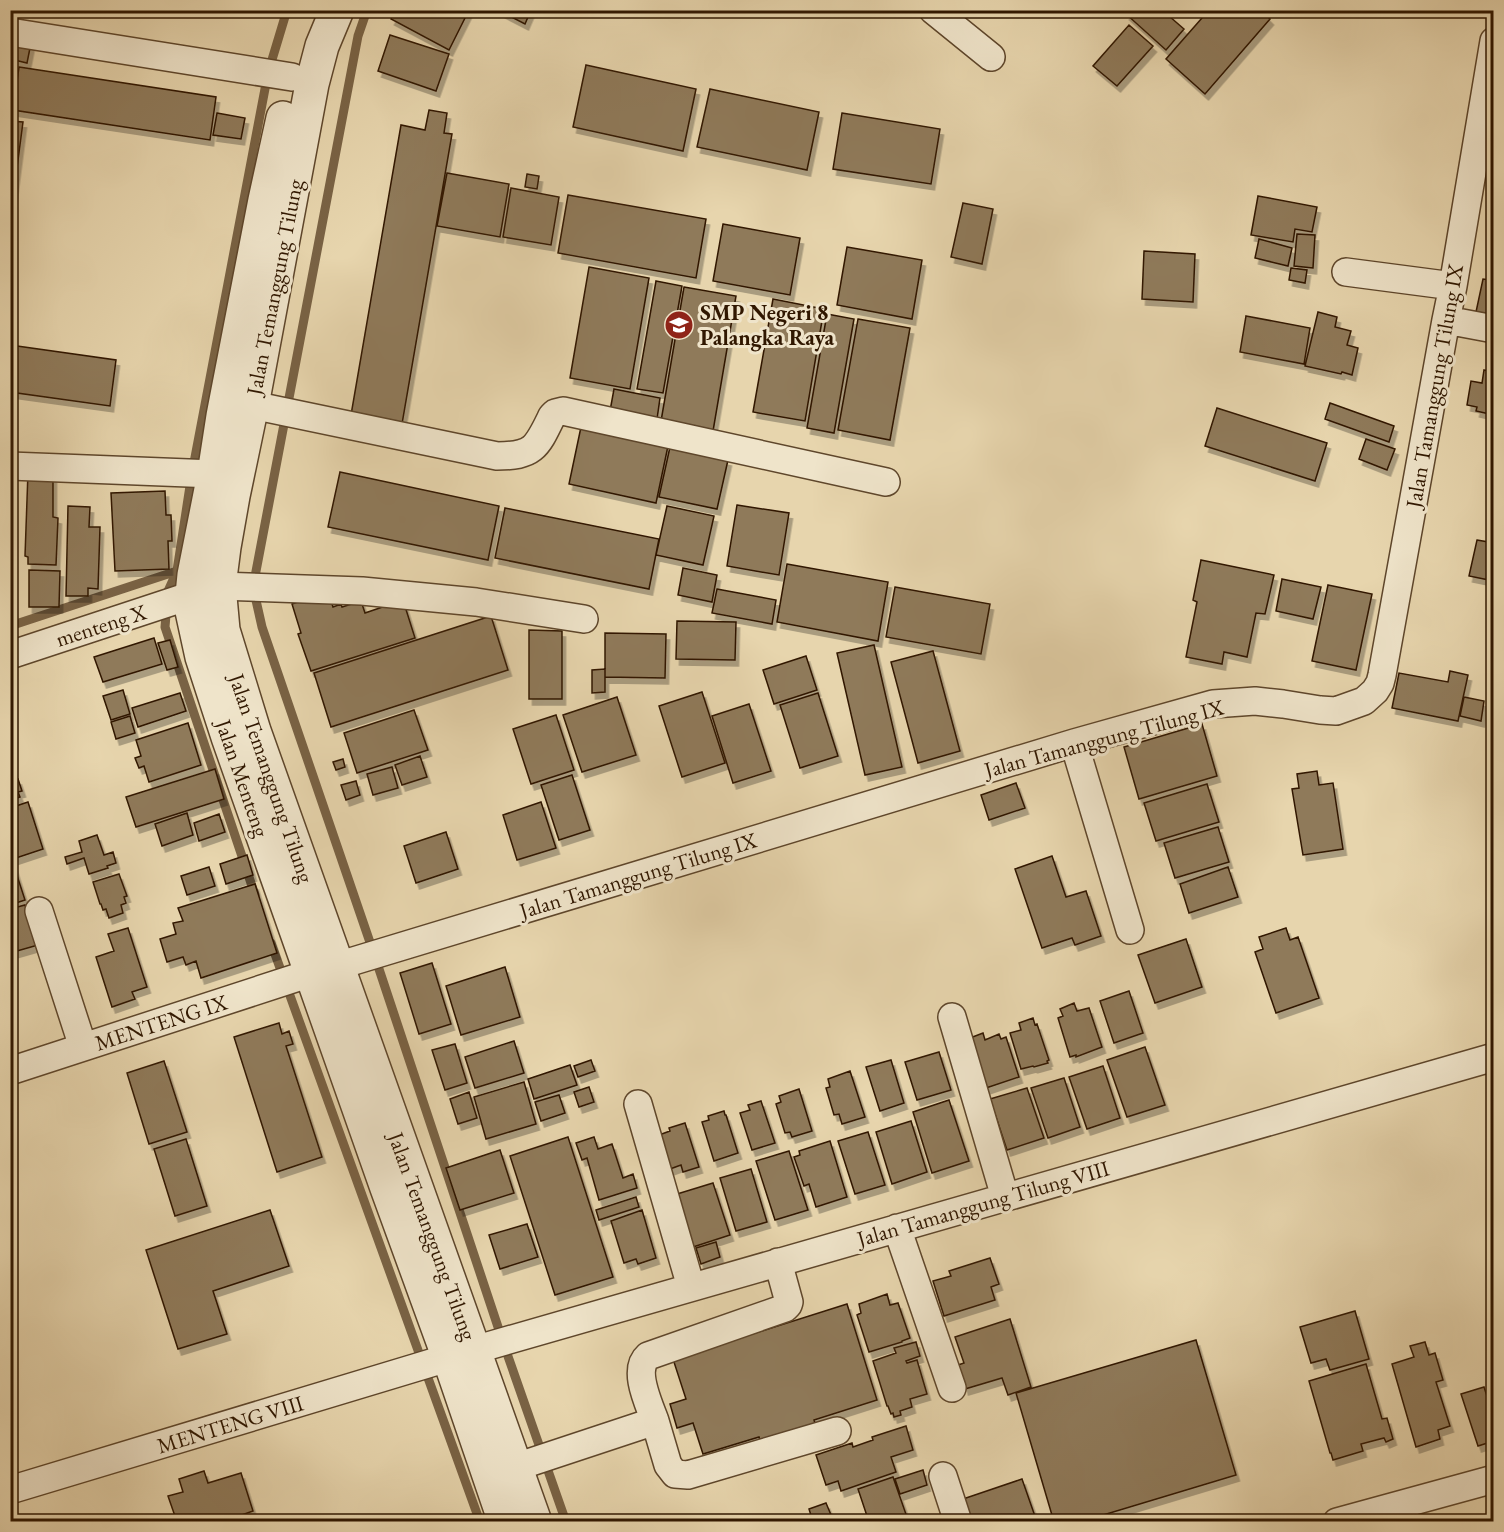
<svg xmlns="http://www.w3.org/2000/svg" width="1504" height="1532" font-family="'EB Garamond',serif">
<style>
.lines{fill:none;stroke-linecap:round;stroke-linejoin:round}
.stream{stroke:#796244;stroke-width:9}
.building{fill:#8f7a5a;stroke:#301700;stroke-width:1.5;filter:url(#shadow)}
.minor-casing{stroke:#5e462b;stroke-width:30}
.tertiary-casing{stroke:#5e462b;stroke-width:36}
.minor{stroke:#efe4ca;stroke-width:27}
.tertiary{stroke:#efe4ca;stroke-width:33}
.labels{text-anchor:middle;stroke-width:6;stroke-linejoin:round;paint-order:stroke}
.street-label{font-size:22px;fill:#301700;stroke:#efe4ca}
.poi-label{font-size:22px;font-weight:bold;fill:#301700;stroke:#efe4ca;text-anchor:start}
</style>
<defs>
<filter id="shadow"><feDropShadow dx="3.5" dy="6" stdDeviation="0" flood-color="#0004"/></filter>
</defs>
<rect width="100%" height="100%" fill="#e7d5ad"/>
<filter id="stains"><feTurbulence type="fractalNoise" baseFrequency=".00333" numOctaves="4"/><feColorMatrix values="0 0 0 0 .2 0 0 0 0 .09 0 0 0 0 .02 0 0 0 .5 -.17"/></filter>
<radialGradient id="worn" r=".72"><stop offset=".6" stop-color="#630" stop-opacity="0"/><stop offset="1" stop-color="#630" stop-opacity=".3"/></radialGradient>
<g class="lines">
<path class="stream" d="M367,10l-9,26 -105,551 9,40 112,327 129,388 63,180
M10,626l167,-55
M255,895l-90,-268 3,-36 9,-20 15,-98 76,-400 19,-63
M271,943l209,579"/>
</g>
<path class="building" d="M396,10h73l-20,40 -58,-31z
M498,10h33l-6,14z
M1129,10h33l22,19 -18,21 -40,-36z
M1209,10h52l9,9 -65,75 -39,-35z
M1129,25l24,21 -36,40 -24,-20z
M390,35l59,19 -13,37 -58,-20z
M10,38l21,5 -4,20 -17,-4z
M586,65l110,24 -13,62 -110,-24z
M19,67l197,30 -6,43 -197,-30z
M710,89l109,23 -12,58 -110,-23z
M429,110l18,3 -3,20 8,1 -50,290 -51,-9 50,-290 24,5z
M217,113l28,5 -4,21 -28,-4z
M842,113l98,16 -9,55 -98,-15z
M10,121l13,1 -13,99z
M447,173l62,11 -9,53 -63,-11z
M527,174l12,2 -2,13 -12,-2z
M511,188l48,9 -8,48 -48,-8z
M568,195l138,24 -10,59 -138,-25z
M1258,196l59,11 -5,25 -17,-3 -2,13 -42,-7z
M963,203l30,6 -11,55 -31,-7z
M723,224l77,14 -10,57 -77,-14z
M1297,234l18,1 -2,33 -19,-2z
M1259,239l33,9 -4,18 -33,-8z
M847,247l75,13 -10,59 -75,-14z
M1144,251l51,3 -2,48 -51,-3z
M589,267l60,11 -19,111 -60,-11z
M1291,268l16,2 -2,13 -16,-3z
M1493,273h1v43l-18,-4 7,-33 8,1z
M656,281l26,5 -19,107 -26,-4z
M684,287l52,9 -24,141 -52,-10z
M773,299l51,10 -19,112 -52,-9z
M1318,312l19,5 -2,10 16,4 -4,14 11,3 -6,27 -10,-3 -1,2 -36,-8z
M827,314l27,5 -20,114 -27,-5z
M1246,316l64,12 -6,36 -64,-12z
M858,319l52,9 -20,112 -52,-10z
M10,345l106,15 -6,46 -100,-14z
M1484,370l10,2v43l-18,-4 1,-4 -10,-2 4,-24 11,2z
M614,389l46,9 -3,21 -47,-8z
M1330,403l64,23 -5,16 -64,-23z
M1217,408l110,35 -12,38 -110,-35z
M581,427l87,19 -12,57 -87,-19z
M1366,439l29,10 -8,21 -28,-11z
M670,447l58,13 -11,49 -58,-12z
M28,472h25v45l5,1 -2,47 -28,-1v-7l-3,-1z
M340,472l159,34 -11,54 -160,-33z
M165,491l1,24h5l1,26h-4l1,28 -54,2 -4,-78z
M10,495h3v33h-3z
M737,505l52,8 -10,62 -52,-9z
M68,506l22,1 -1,20h11l-2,62 -10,-1v8h-22z
M667,506l47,10 -11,49 -47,-10z
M505,508l154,31 -10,50 -154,-31z
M1477,540l17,3v38l-25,-5z
M1201,560l73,15 -9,39 -9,-1 -9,44 -23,-5 -2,12 -36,-7 11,-55 -4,-2z
M787,564l101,18 -10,59 -101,-19z
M683,568l34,7 -5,27 -34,-7z
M29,570l31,1 -1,36h-30z
M1282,579l39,8 -8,32 -37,-8z
M1328,585l44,9 -16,76 -44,-9z
M895,587l95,17 -9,50 -95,-17z
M717,589l59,11 -4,24 -60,-11z
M328,592l5,15 8,-3 1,3 19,-6 4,12 38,-13 12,38 -104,33 -13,-37 3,-1 -9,-29z
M491,616l17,54 -177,57 -17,-54z
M677,621l59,1 -1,38 -59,-1z
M529,630l33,1v68h-33z
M605,633l61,1 -1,44 -60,-1z
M154,638l8,26 -59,18 -9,-25z
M170,640l8,27 -11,3 -9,-27z
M874,645l28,122 -37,8 -28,-122z
M933,651l27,100 -42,12 -27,-101z
M806,656l11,34 -43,14 -11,-34z
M605,669v23l-13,1v-23z
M1450,671l18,4 -10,46 -66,-13 7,-35 49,9z
M123,690l7,24 -19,6 -8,-24z
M702,692l23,71 -43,14 -23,-71z
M180,693l6,18 -48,16 -6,-19z
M818,693l20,63 -38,12 -20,-63z
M617,697l19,58 -54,17 -19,-57z
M1464,697l20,4 -3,20 -21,-5z
M749,704l22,67 -38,12 -21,-67z
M414,710l14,40 -71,23 -13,-40z
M556,715l18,55 -43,14 -18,-55z
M130,716l5,17 -19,6 -5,-17z
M188,723l13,42 -52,17 -5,-16 -5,2 -4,-10 6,-2 -5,-16z
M1202,724l15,52 -78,23 -15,-52z
M420,756l7,21 -25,8 -7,-20z
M343,759l2,8 -9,3 -3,-8z
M392,767l6,21 -25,7 -6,-21z
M215,769l9,30 -88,28 -10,-30z
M10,770l4,10 4,-1 4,12 -4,1 2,5 -10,3z
M1317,771l2,14 14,-2 10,66 -40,6 -11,-66 7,-1 -2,-14z
M572,775l18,55 -31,10 -18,-55z
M356,781l4,14 -14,5 -5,-15z
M1016,783l9,25 -36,12 -8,-25z
M1207,784l12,38 -63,19 -12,-38z
M28,802l15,47 -33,11v-52z
M541,802l15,46 -39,12 -14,-45z
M187,813l6,22 -31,11 -7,-22z
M219,814l6,18 -26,9 -5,-18z
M1218,827l11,35 -54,16 -11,-35z
M446,832l12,37 -42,14 -12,-37z
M97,835l7,20 9,-3 3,11 -9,3 1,2 -19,6 -5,-16 -17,6 -2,-7 17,-5 -3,-11z
M247,855l6,20 -27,9 -6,-20z
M1052,856l14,41 20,-6 15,45 -26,9 -3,-7 -30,10 -27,-79z
M13,863l12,37 -15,5v-41z
M209,867l6,19 -28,9 -6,-19z
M1228,867l10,30 -49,16 -9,-29z
M119,874l8,22 -3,1 2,6 -5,2 2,8 -14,5 -3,-9 -3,1 -2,-6h-1l-7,-22z
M255,884l22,69 -76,25 -5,-17 -10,4 -3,-8 -16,5 -7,-23 16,-5 -3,-11 10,-2 -5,-13z
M25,905l13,40 -28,8v-44z
M128,928l19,59 -15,5 3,7 -23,8 -16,-50 18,-6 -6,-17z
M1286,928l4,12 8,-3 21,61 -43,15 -21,-61 8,-3 -4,-12z
M1186,939l16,48 -47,16 -17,-48z
M432,963l19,61 -32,10 -19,-61z
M505,967l15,50 -59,18 -15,-49z
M1129,991l14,42 -29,10 -14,-42z
M1074,1003l3,8 12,-3 13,39 -26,10v-2l-6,2 -12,-39 5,-2 -3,-7z
M1033,1018l2,7 2,-1 12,36 -2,1 1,2 -14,4 -1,-1 -12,3 -11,-36 11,-3 -2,-7z
M279,1023l3,11 7,-3 4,13 -7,2 36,111 -45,15 -43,-135z
M983,1033l2,7 14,-6 2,5 5,-2 13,40 -36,12 -13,-51z
M514,1041l10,32 -49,15 -10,-31z
M455,1044l12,39 -22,7 -13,-40z
M1145,1047l20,58 -38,12 -20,-57z
M939,1052l12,38 -34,10 -12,-38z
M591,1060l4,11 -17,6 -4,-11z
M891,1060l13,43 -24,8 -14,-44z
M164,1061l23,71 -38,12 -22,-71z
M570,1065l7,20 -43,14 -6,-20z
M1103,1066l17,52 -33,11 -18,-52z
M850,1071l15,46 -23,7 -3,-10 -5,1 -8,-27 4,-1 -2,-8z
M1064,1078l16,49 -32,11 -17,-50z
M524,1082l12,42 -50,15 -12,-42z
M589,1087l5,15 -15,5 -5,-15z
M1027,1088l17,50 -37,12 -17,-51z
M799,1089l13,42 -20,6 -2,-5 -5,1 -9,-29 5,-2 -2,-6z
M469,1092l8,26 -19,6 -8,-25z
M559,1095l6,18 -24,8 -6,-19z
M949,1100l20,61 -37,12 -19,-61z
M761,1101l14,42 -23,7 -12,-37 10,-3 -2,-5z
M724,1111l1,4h1l12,38 -24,8 -12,-39 7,-2 -1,-4z
M911,1121l16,51 -35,12 -16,-52z
M685,1123l14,44 -16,5 -2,-7 -11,4 -11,-34 11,-4 -1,-3z
M868,1132l17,53 -30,9 -17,-53z
M568,1137l45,140 -58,18 -45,-139z
M594,1137l4,12 14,-5 11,34 10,-4 4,14 -38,12 -12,-42 -5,2 -6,-17z
M186,1139l21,67 -32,10 -21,-67z
M830,1141l17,56 -31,10 -7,-23 -5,2 -10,-29 6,-2 -1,-4z
M500,1150l14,43 -54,17 -14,-42z
M789,1151l19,59 -33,10 -19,-59z
M751,1169l16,53 -31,9 -16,-53z
M713,1183l17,52 -37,12 -16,-53z
M636,1197l3,10 -40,13 -3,-10z
M270,1210l19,56 -76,25 14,43 -49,15 -32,-99z
M642,1210l14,48 -18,6 -2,-5 -12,4 -13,-42z
M527,1224l11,33 -38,12 -11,-34z
M716,1242l4,15 -19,7 -5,-16z
M990,1258l9,26 -8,3 4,13 -51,16 -11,-35 18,-5 -2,-5z
M887,1294l3,11 8,-2 12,35 -8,3v1l-33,10 -12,-37 4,-2 -2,-9z
M847,1304l30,96 -63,20 3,10 -55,17 -3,-10 -56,17 -10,-31 -16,5 -7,-24 16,-5 -13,-40z
M1355,1311l14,48 -39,11 -4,-11 -15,4 -11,-36z
M1010,1319l21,68 -23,8 -6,-17 -37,11 -7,-24 6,-2 -9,-26z
M1196,1340l40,135 -156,47h-26l-38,-129z
M916,1342l4,14 -14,5 1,2 10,-3 10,34 -17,5 2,8 -12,4 1,4 -7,2 -1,-4 -2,1 -3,-8h-1l-14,-45 23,-8 -2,-5z
M1425,1342l4,13 6,-2 8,27 -7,2 14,44 -12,4 2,9 -24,8 -24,-83 22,-7 -4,-11z
M1366,1364l16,55 5,-1 6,21 -7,3 -2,-4 -23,6 2,7 -30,9 -2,-7h-1l-21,-72z
M1484,1387l10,31v23l-16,5 -17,-52z
M906,1426l7,24 -22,7 5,15 -55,19 -3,-10 -12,4 -10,-30 36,-12 1,4 20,-7 -1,-3z
M923,1470l4,15 -27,9 -5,-15z
M204,1471l4,12 33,-10 12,38 -31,11h-45l-9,-26 15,-4 -4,-13z
M893,1477l15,43 -5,2h-34l-11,-33z
M1022,1479l15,43h-67l-7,-23z
M826,1503l8,19h-21l-4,-13z"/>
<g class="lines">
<g class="minor-casing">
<path id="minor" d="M933,10l58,47
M10,32l282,45
M1346,272l107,14
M1446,320l48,9
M252,405l245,51c37,0 40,-9 55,-40l3,-3 8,-2 323,71
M10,466l204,8
M219,586l143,5 114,11 108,17
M10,655l182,-60
M1074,743l56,187
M39,911l44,136
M337,966l737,-223 139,-39 42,-3 28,3 37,6 16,1 28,-10 11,-10 5,-8 2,-8 64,-355 7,-34 41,-245
M952,1017l53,180
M10,1071l301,-98
M638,1104l53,183
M897,1228l55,160
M655,1421l13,44 7,9 13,1 149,-44
M516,1467l139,-46c-6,-17 -23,-51 -7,-65l137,-48 3,-3 1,-3 -11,-40
M943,1476l15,46
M10,1490l464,-140 1020,-293
M1337,1522l157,-43"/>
</g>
<g class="tertiary-casing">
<path id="tertiary" d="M337,10l-15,36 -10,38 -60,321 -19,91 -9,51 -5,39 4,44 31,101 281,791
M283,118l-18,82 -42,216 -9,58 -20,101 -2,20v16l10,46 26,80 159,451 62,170 56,164"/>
</g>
<use href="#minor" class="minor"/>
<use href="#tertiary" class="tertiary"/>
</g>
<defs>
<g id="school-disc" transform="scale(1.5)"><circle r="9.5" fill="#8f2418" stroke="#efe4ca"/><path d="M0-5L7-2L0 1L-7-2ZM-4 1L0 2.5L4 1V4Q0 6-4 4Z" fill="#fff"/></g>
</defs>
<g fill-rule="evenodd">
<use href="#school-disc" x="679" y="325"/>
</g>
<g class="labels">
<g class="street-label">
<text transform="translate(274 287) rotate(-79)" y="8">Jalan Temanggung Tilung</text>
<text transform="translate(1434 386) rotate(-80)" y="8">Jalan Tamanggung Tilung IX</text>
<text transform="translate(101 625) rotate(-18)" y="8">menteng X</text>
<text transform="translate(1104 738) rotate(-15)" y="8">Jalan Tamanggung Tilung IX</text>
<text transform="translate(243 778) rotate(71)" y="8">Jalan Menteng</text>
<text transform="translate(272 778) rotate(71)" y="8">Jalan Temanggung Tilung</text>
<text transform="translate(638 875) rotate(-17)" y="8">Jalan Tamanggung Tilung IX</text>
<text transform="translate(161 1022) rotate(-18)" y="8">MENTENG IX</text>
<text transform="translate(983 1203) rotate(-16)" y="8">Jalan Tamanggung Tilung VIII</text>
<text transform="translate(433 1236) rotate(70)" y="8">Jalan Temanggung Tilung</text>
<text transform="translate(230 1424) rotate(-17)" y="8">MENTENG VIII</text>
</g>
<g class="poi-label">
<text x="700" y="320">SMP Negeri 8<tspan x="700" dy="25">Palangka Raya</tspan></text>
</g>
</g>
<rect width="1504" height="1532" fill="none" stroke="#e7d5ad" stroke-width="36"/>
<rect x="12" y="12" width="1480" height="1508" fill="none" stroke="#301700" stroke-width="3"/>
<rect x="18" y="18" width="1468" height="1496" fill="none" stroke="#301700" stroke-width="1.5"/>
<rect width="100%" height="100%" filter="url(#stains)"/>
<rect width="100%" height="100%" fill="url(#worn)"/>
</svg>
